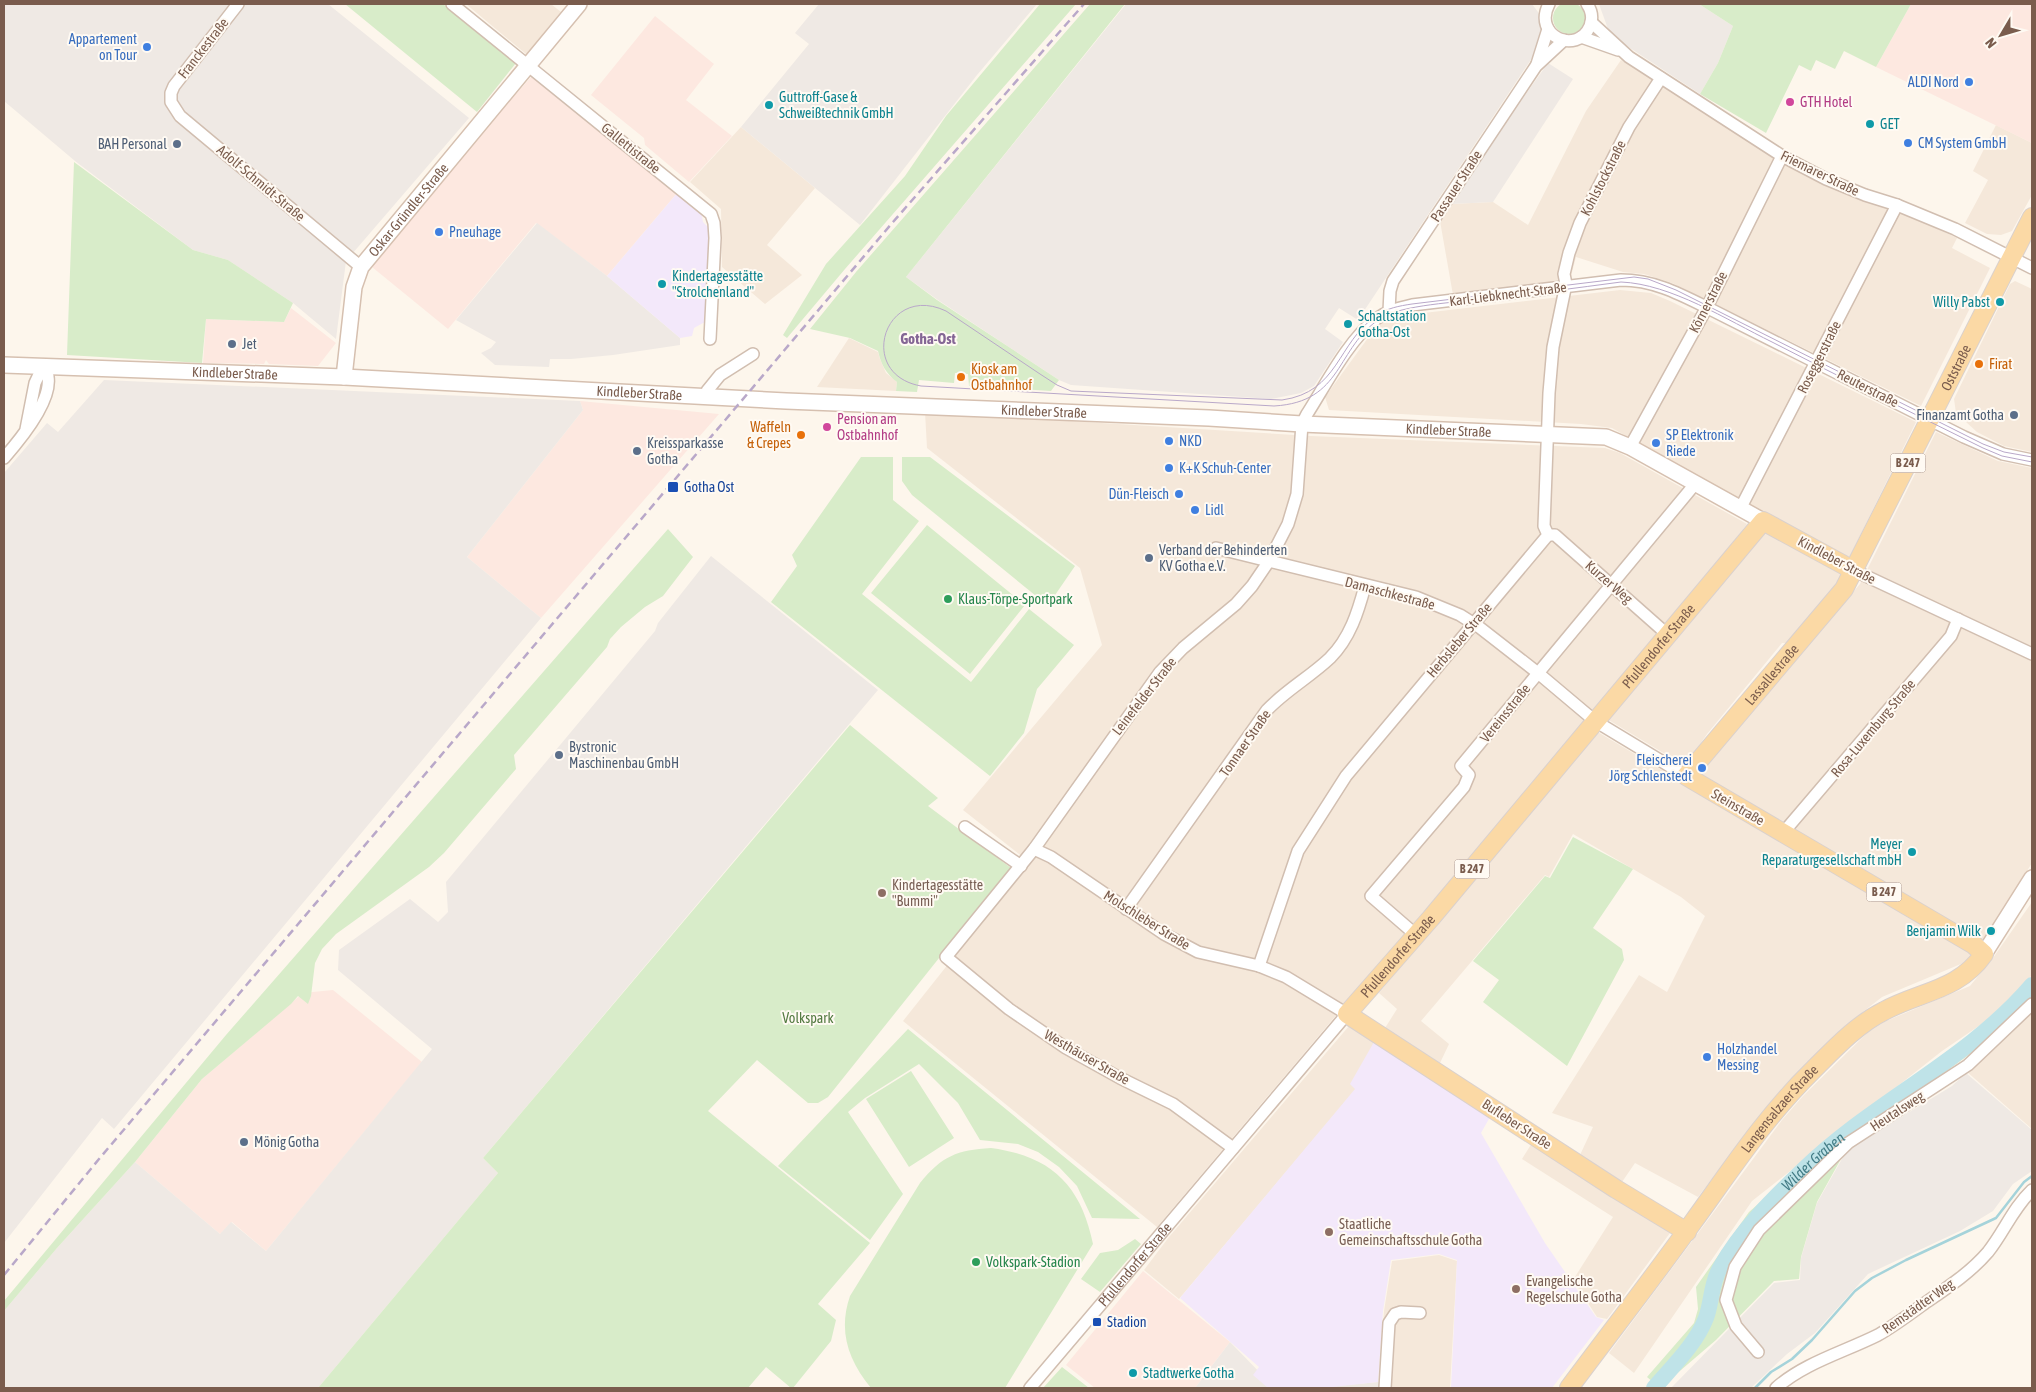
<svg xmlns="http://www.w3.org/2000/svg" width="2036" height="1392" font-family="'Asap Condensed',sans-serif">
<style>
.residential{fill:#f5e8da}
.commercial{fill:#fde8e0}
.industrial{fill:#efe9e4}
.education{fill:#f3e8fa}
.green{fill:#d8ecc9}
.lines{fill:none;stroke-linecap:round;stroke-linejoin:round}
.stream{stroke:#a5d3da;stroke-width:2.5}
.river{stroke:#bfe3e8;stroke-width:16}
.street-casing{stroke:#d1beb0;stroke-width:14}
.secondary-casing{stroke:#d6c0b0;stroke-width:18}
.primary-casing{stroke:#dad1cd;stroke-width:20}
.street{stroke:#fff;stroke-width:11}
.secondary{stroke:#fff;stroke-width:15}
.primary{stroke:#fbd9a5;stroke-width:18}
.tram{stroke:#b9a8c9;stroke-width:1}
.rail{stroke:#b9a8c9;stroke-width:2.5;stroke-dasharray:8 5;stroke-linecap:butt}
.shop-dot{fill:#3f7fe0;stroke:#fffaf3;stroke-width:2}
.hotel-dot{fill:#d1479c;stroke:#fffaf3;stroke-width:2}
.culture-dot{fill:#0f9aa8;stroke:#fffaf3;stroke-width:2}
.service-dot{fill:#5c6f8a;stroke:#fffaf3;stroke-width:2}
.food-dot{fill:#e8710a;stroke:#fffaf3;stroke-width:2}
.transit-dot{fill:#1a4fb4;stroke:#fffaf3;stroke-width:2}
.leisure-dot{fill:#2e9e5b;stroke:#fffaf3;stroke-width:2}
.education-dot{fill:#8d6e63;stroke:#fffaf3;stroke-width:2}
.labels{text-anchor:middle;stroke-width:4;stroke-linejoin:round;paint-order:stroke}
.shield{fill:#fffaf3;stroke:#a28b7f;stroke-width:1}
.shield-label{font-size:12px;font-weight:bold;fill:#7a5c4d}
.shop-label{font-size:14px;fill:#366cbe;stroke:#fffaf3;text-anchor:start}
.street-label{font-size:14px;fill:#7a5c4d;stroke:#fffaf3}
.culture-label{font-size:14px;fill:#0d838f;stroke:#fffaf3;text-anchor:start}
.hotel-label{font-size:14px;fill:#b23c85;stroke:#fffaf3;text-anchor:start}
.service-label{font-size:14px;fill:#4e5e75;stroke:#fffaf3;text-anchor:start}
.food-label{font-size:14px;fill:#c56008;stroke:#fffaf3;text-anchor:start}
.transit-label{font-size:14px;fill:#164399;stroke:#fffaf3;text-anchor:start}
.leisure-label{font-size:14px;fill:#27864d;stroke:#fffaf3;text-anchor:start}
.education-label{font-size:14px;fill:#785e54;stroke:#fffaf3;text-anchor:start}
.park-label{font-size:14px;fill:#537a41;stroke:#fffaf3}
.neighbourhood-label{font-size:15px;font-weight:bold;fill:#846695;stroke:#fffaf3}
.water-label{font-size:15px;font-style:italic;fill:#437c86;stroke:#fffaf3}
</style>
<rect width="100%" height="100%" fill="#fdf6ec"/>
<path class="residential" d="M466,4h85l10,8 -35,42z
M1621,60l168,105 117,49 51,24 -5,10 38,20 -69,138 -249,-123 -28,-9 -21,-2 -47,-15 -5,19 -21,6 -97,13 -13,-74 11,-17 42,-2 35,23 58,-114z
M1996,125l36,18v52l-20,36 -11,4 -14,-1 -22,-11 23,-43 -15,-9z
M741,127l74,61 -48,57 35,30 -37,29 -43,-37 -1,-58 -31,-27z
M2015,281l17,8v163l-28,-6 -27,-14 -21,-19 -2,-14 56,-115z
M1620,290l31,3 19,8 246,121 -66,134 -7,1 -231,-129 -31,-4 -252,-14 -4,-13 48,-66 12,-12 13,-3z
M849,338l29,14 2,7 6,14 11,9 -1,9 -79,-4z
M925,412l386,24 294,12 15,5 127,71 -31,40 -137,164 -422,499 -254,-206 126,-159 -66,-52 139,-165 -22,-77 -153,-120z
M1936,432l62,29 34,7v395l-51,80 -284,-170 163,-189z
M1764,532l78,43 -19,28 -34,40h-7l-75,91 -22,32 -78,-47z
M1596,731l377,224 -5,6 -86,36 -37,29 -63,62 -84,109 -63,-34 -13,19 -42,-27 13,-28 -41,-14 87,-138 28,17 38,-76 -24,-19 -108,-63 -24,43 -4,-2 -124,146 28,23 -9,19 -55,-35 12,-19 -18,-16z
M2032,902v73l-14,16 -26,26 -50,34 -190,150 -118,172 -25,-20 173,-233 21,-24 64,-63 19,-12 84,-35 23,-28z
M2032,1011v118l-66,-58z
M1349,1026l25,16 -18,47 -177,210 -35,-29 25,-33z
M1532,1143l138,90 -63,86 -10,-2 -24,-37 40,-63 -91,-58z
M1439,1255l18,6 -7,127h-69l-2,-6 5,-71 8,-50z"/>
<path class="commercial" d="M1911,4h121v139l-156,-76z
M655,16l59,48 -28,36 46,36 -43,46 -44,-37 -1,-7 -53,-43z
M532,76l146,116 -71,84 -71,-53 -88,106 -76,-62v-3l87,-106z
M291,308l45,35 -18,23 -49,-2 -3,-4 -2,4 -61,-1 3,-44 78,3z
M580,401l139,13 -178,204 -74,-61 116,-147z
M333,990l89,72 -156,189 -34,-29 -12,12 -85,-72 67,-83 101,-86z
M1143,1271l87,71 -35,46h-100l-29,-23z"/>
<path class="industrial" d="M4,4h324l141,114 -123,143 -10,78 -43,-36 -65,-43 -35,-10 -118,-89 -71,-60z
M819,4h218l-60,71 -117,150 -119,-98 68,-83 -14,-11z
M1126,4h406l6,8 5,22 -7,18 -178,268 -19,-12 -14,21 18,13 -29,44 -13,7 -30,6 -200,-14 -12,-5 -121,-80 -32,-23z
M1599,4h100l34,22 -15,37 -18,31 -76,-50 -16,-15z
M1548,63l25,16 -80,123 -42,2 47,-71z
M537,223l70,53 73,62v7l-67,10 -42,4h-21l-1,8 -54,-2 -14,-12 10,-5 5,-6 -40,-22z
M104,380l476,21 3,9 -116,147 74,61 -427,511 -12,-11 -98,125v-770l43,-50 11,9z
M711,556l167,134 -395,468 15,15 -180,215h-314v-77l53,-63 78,-86 85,72 11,-12 35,29 166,-202 -94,-79 1,-20 71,-51 28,23 10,-10 -2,-30 209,-251 3,-8z
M1966,1073l66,57v41l-19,13 -20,27 -33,20 -92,43 -53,59 -28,21 -36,34h-80l103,-105 26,-3 1,-22 16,-55 30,-53 105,-64z
M1230,1342l45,46h-80z
M1378,1382l3,6h-57l1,-1z"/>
<path class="education" d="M678,192l23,20 2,10 6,6 -2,94 -4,1 -9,5 -2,8 -12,2 -73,-62z
M1374,1042l116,75 -9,16 64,110 51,74 8,3 -52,68h-101l6,-128 -18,-6 -48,6 -8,51 -5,71 -54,6h-56l-15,-13 6,-8 -79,-69 175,-209 -5,-5z"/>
<path class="green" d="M1553 18a16 16 0 1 1 32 0a16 16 0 1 1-32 0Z
M345,4h98l73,59 -39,49z
M1040,4h36l-231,265 -58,69 -4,-3 43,-71 79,-88 41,-60z
M1090,4h35l-219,273 31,23 122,80 -8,11 -82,-5 -1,-12 -13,-1 -1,10 -35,-3 -2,12 -21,-1 1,-9c-11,-8 -16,-18 -19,-31l-28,-13 -40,-9 46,-57z
M1699,4h212l-35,63 -32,-16 -9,18 -19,-9 -5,11 -12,-6 -33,68 -66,-39 18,-31 15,-37z
M74,162l119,88 35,10 65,43 -9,19 -78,-3 -4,44 -135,-8z
M861,457h32v43l26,21 -57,73 109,88 58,-73 45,36 -37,44 -13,44 -34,43 -219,-174 26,-36 -5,-11z
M902,457h28l145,109 -22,32 -12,2 -129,-105 -10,-14z
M927,525l98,80 -55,69 -99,-81z
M668,529l25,28 -30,39 -18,11 -24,20 -11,12 -3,8 -93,108 2,14 -72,84 -15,14 -93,67 -14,15 -7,14 -4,33 -3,8 -10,-8 -7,8 -89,75 -67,83 -78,86 -53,63v-10l222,-266z
M850,725l88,73 -10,8 83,62 -183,229 -10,6h-10l-51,-43 -49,51 162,132 -52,61 18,16 -5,21 -38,47h-2l-25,-21 -18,21h-430l180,-215 -15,-15z
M1573,837l60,32 -40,59 29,21 2,11 -57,106 -84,-64 16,-22 -26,-19 72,-85 5,2z
M2032,978v20l-14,14 -40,36 -70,51 -52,33 -39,70 -16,55 -2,22 -25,2 -58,59 -56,48 -13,-11 47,-54 4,-14 -2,-22 53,-75 83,-72 109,-84 52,-37z
M908,1029l232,190 -48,-1 -15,-32 -18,-19 -21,-15 -20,-8 -38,-4 -22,-37 -39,-39 -54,34 -17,14 55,82 -33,46 -92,-74z
M911,1071l43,67 -45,29 -43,-68z
M991,1148c60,8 90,37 102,96l-88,144h-134c-23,-28 -33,-57 -21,-92l70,-113c22,-27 37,-33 71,-35z
M1135,1239l6,5 -41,48 -19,-13 19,-26 18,-3z
M1062,1367l27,21h-46z"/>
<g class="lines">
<path class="stream" d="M1755,1388l16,-16 21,-13 20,-19 43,-49 17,-13 34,-18 90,-42 28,-36 8,-6"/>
<path class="river" id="s1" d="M1654,1388c18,-21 42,-44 52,-70 6,-16 5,-35 14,-50 21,-38 52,-68 83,-98 71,-69 164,-109 229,-185"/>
<g class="street-casing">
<g id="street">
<path d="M238,4l-64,82 -3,7v9l9,14 181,151"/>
<path d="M452,4l259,210 3,9 1,15 -5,101"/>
<path d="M1549,4c-17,32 28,52 41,22 3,-8 2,-15 -3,-22"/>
<path d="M1591,22l38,35 153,99 44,23 39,16 32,10 58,24 77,39"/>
<path d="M1581,37l37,13"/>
<path d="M1537,64l11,-35"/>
<path d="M1389,311l1,-20 3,-10 143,-215 28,-26"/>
<path d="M707,391l13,-16 33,-21"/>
<path d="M1630,447l76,-138 76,-153"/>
<path d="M4,458c15,-17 48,-57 44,-81 0,-4 -3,-7 -5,-11l-8,17 -9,46"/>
<path d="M1740,509l157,-304"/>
<path d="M1548,535h7l113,100"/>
<path d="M1216,548l200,49 44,18 19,12 59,46 57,48 91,55"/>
<path d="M1853,570l179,84"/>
<path d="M965,827l56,39"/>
<path d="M1783,833l168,-197 7,-17"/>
<path d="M1126,909l141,-199c19,-20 43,-33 63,-52 20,-20 28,-46 35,-72"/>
<path d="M1416,935l-45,-39 93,-109 5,-12 -8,-9 234,-282"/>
<path d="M1259,966l39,-115 48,-75 202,-241 -4,-9 5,-133 4,-46 13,-63 -2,-10 5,-21 11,-30 49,-96 32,-49"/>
<path d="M1233,1148l-60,-44 -53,-26 -54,-30 -57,-39 -63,-52 88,-108 126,-177 23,-24 53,-44 16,-18 17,-25 19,-37 9,-30 5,-70 5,-10c18,-28 42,-75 69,-95 11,-8 23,-11 36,-14l209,-25c32,0 57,13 85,27l258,130 39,17 29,6"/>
<path d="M1758,1352l-22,-26 -10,-26 9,-33 24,-37 89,-87 120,-78 64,-61"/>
<path id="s2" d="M1030,1388l317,-374 -61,-37 -27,-11 -61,-14 -34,-18 -113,-77 -17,-8"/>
<path d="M1385,1388l4,-65 6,-9 6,-2 19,1"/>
<path d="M1776,1388c28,-25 68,-36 102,-53 16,-9 32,-21 47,-32 22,-15 46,-31 63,-51 16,-20 25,-44 44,-62"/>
</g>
</g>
<g class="secondary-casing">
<g id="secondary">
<path id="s3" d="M4,365l340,12 442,24 423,17 93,6 304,13 24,10 133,74"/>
<path id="s4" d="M344,377l10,-90 7,-20 218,-263"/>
<path d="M1984,954l48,-76"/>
</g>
</g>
<g class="primary-casing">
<g id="primary">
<path id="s5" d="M1687,1232l-71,-43 -269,-175 84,-96 332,-397 90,49"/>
<path id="s6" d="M1569,1388c41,-55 84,-110 124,-166 37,-51 73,-106 119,-151 22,-22 44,-46 72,-60 37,-20 74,-20 100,-57l-10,-9 -288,-169 158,-187 188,-372"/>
</g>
</g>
<use href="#street" class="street"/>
<use href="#secondary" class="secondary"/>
<use href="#primary" class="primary"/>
<path class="tram" d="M2032,457l-28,-5 -21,-8 -307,-154 -28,-11 -14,-2 -222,27c-13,2 -25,4 -36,12 -39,27 -37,76 -94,84l-211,-9 -14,-6 -17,-11 -94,-63c-61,-29 -91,63 -25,75l353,20c70,-4 61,-58 107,-88 20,-13 78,-16 104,-19 46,-5 91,-11 136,-17 50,2 106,38 151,60 70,36 140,71 211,106l19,8 30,6"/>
<path class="rail" d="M4,1275l95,-116 794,-937 191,-218"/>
</g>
<g class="shop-dot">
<circle cx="147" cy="47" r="5"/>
<circle cx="1969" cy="82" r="5"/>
<circle cx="1908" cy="143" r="5"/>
<circle cx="439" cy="232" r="5"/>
<circle cx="1169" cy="441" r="5"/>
<circle cx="1656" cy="443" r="5"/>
<circle cx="1169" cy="468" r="5"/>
<circle cx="1179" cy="494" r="5"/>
<circle cx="1195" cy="510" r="5"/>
<circle cx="1702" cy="768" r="5"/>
<circle cx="1707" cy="1057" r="5"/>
</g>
<g class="hotel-dot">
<circle cx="1790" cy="102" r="5"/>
<circle cx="827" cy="427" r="5"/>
</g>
<g class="culture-dot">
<circle cx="769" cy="105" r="5"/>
<circle cx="1870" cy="124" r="5"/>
<circle cx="662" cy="284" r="5"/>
<circle cx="2000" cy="302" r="5"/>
<circle cx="1348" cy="324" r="5"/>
<circle cx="1912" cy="852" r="5"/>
<circle cx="1991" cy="931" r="5"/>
<circle cx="1133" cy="1373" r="5"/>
</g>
<g class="service-dot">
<circle cx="177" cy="144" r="5"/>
<circle cx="232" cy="344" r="5"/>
<circle cx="2014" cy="415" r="5"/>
<circle cx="637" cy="451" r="5"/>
<circle cx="1149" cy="558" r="5"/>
<circle cx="559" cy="755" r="5"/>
<circle cx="244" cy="1142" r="5"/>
</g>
<g class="food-dot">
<circle cx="1979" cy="364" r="5"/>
<circle cx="961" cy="377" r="5"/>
<circle cx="801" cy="435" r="5"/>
</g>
<g class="transit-dot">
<rect x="667" y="481" width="12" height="12" rx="2.5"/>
<rect x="1092" y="1317" width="10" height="10" rx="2.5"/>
</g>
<g class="leisure-dot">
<circle cx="948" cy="599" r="5"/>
<circle cx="976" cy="1262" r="5"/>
</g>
<g class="education-dot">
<circle cx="882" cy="893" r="5"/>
<circle cx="1329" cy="1232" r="5"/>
<circle cx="1516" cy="1289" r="5"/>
</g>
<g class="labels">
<g class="shield">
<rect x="1890.5" y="453.5" width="35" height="19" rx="4"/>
<rect x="1454.5" y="859.5" width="35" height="19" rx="4"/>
<rect x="1866.5" y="882.5" width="35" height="19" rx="4"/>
</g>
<g class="shield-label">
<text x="1908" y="467">B 247</text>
<text x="1472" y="873">B 247</text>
<text x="1884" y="896">B 247</text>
</g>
<g class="shop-label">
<text x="137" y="44" text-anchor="end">Appartement<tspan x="137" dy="16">on Tour</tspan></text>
<text x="1959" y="87" text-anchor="end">ALDI Nord</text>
<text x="1918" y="148">CM System GmbH</text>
<text x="449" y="237">Pneuhage</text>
<text x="1666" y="440">SP Elektronik<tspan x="1666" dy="16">Riede</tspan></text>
<text x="1179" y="446">NKD</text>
<text x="1179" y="473">K+K Schuh-Center</text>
<text x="1169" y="499" text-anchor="end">Dün-Fleisch</text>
<text x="1205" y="515">Lidl</text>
<text x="1692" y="765" text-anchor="end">Fleischerei<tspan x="1692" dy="16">Jörg Schlenstedt</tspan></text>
<text x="1717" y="1054">Holzhandel<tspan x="1717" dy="16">Messing</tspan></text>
</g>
<g class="street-label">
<text transform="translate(203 48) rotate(-52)" y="5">Franckestraße</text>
<text transform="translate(631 148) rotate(39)" y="5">Gallettistraße</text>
<text transform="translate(1820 173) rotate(26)" y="5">Friemarer Straße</text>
<text transform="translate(1603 178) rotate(-63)" y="5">Kohlstockstraße</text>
<text transform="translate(261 183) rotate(40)" y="5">Adolf-Schmidt-Straße</text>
<text transform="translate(1456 186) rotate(-57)" y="5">Passauer Straße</text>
<text dy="5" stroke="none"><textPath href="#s4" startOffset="186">Oskar-Gründler-Straße</textPath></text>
<text transform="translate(1508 294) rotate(-7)" y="5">Karl-Liebknecht-Straße</text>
<text transform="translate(1708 302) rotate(-63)" y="5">Körnerstraße</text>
<text transform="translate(1819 357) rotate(-63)" y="5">Roseggerstraße</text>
<text dy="5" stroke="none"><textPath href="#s6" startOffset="1451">Oststraße</textPath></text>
<text dy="5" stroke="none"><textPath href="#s3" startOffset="231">Kindleber Straße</textPath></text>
<text transform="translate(1868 388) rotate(27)" y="5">Reuterstraße</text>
<text dy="5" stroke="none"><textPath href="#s3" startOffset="636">Kindleber Straße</textPath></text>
<text dy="5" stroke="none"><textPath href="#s3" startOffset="1041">Kindleber Straße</textPath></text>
<text dy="5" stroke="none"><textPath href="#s3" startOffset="1446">Kindleber Straße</textPath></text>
<text transform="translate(1837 560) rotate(28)" y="5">Kindleber Straße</text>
<text transform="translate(1609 582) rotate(41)" y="5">Kurzer Weg</text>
<text transform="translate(1390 593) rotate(15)" y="5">Damaschkestraße</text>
<text transform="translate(1459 640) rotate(-50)" y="5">Herbsleber Straße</text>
<text dy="5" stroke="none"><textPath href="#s5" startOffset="886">Pfullendorfer Straße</textPath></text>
<text dy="5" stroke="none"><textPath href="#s6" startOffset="1091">Lassallestraße</textPath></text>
<text transform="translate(1144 696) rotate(-52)" y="5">Leinefelder Straße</text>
<text transform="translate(1505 713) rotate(-51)" y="5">Vereinsstraße</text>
<text transform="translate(1873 728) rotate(-50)" y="5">Rosa-Luxemburg-Straße</text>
<text transform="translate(1245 743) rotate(-55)" y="5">Tonnaer Straße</text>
<text transform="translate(1738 807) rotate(30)" y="5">Steinstraße</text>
<text transform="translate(1147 920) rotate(32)" y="5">Molschleber Straße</text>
<text dy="5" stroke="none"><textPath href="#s5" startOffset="481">Pfullendorfer Straße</textPath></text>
<text transform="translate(1087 1057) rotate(30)" y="5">Westhäuser Straße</text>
<text dy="5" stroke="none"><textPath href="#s6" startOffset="350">Langensalzaer Straße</textPath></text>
<text transform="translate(1897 1111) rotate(-33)" y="5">Heutalsweg</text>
<text transform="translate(1517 1124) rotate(33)" y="5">Bufleber Straße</text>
<text dy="5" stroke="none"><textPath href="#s2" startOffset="162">Pfullendorfer Straße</textPath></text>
<text transform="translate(1918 1306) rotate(-35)" y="5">Remstädter Weg</text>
</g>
<g class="culture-label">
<text x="779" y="102">Guttroff-Gase &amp;<tspan x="779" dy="16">Schweißtechnik GmbH</tspan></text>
<text x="1880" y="129">GET</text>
<text x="672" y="281">Kindertagesstätte<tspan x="672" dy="16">"Strolchenland"</tspan></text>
<text x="1990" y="307" text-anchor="end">Willy Pabst</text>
<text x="1358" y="321">Schaltstation<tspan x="1358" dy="16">Gotha-Ost</tspan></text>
<text x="1902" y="849" text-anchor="end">Meyer<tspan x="1902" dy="16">Reparaturgesellschaft mbH</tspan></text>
<text x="1981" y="936" text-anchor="end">Benjamin Wilk</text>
<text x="1143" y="1378">Stadtwerke Gotha</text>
</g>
<g class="hotel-label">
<text x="1800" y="107">GTH Hotel</text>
<text x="837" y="424">Pension am<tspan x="837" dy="16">Ostbahnhof</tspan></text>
</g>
<g class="service-label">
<text x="167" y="149" text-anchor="end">BAH Personal</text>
<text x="242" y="349">Jet</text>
<text x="2004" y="420" text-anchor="end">Finanzamt Gotha</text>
<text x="647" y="448">Kreissparkasse<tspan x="647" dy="16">Gotha</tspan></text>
<text x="1159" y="555">Verband der Behinderten<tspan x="1159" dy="16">KV Gotha e.V.</tspan></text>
<text x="569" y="752">Bystronic<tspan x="569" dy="16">Maschinenbau GmbH</tspan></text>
<text x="254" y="1147">Mönig Gotha</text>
</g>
<g class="food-label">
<text x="1989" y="369">Firat</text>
<text x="971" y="374">Kiosk am<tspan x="971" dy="16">Ostbahnhof</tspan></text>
<text x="791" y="432" text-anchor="end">Waffeln<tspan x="791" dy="16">&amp; Crepes</tspan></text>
</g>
<g class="transit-label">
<text x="684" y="492">Gotha Ost</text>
<text x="1107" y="1327">Stadion</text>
</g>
<g class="leisure-label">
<text x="958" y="604">Klaus-Törpe-Sportpark</text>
<text x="986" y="1267">Volkspark-Stadion</text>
</g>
<g class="education-label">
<text x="892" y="890">Kindertagesstätte<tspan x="892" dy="16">"Bummi"</tspan></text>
<text x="1339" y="1229">Staatliche<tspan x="1339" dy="16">Gemeinschaftsschule Gotha</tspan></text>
<text x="1526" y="1286">Evangelische<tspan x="1526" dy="16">Regelschule Gotha</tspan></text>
</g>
<g class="park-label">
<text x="808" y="1023">Volkspark</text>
</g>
<g class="neighbourhood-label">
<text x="928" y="344">Gotha-Ost</text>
</g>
<g class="water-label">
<text dy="5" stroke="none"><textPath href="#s1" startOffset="282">Wilder Graben</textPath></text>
</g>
</g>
<rect width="2036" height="1392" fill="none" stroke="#7a5c4d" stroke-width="10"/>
<g transform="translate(2001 35) rotate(232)" stroke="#fffaf3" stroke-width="4" paint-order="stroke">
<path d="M0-4L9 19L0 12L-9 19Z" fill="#7a5c4d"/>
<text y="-8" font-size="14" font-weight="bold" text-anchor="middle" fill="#7a5c4d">N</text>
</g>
</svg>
